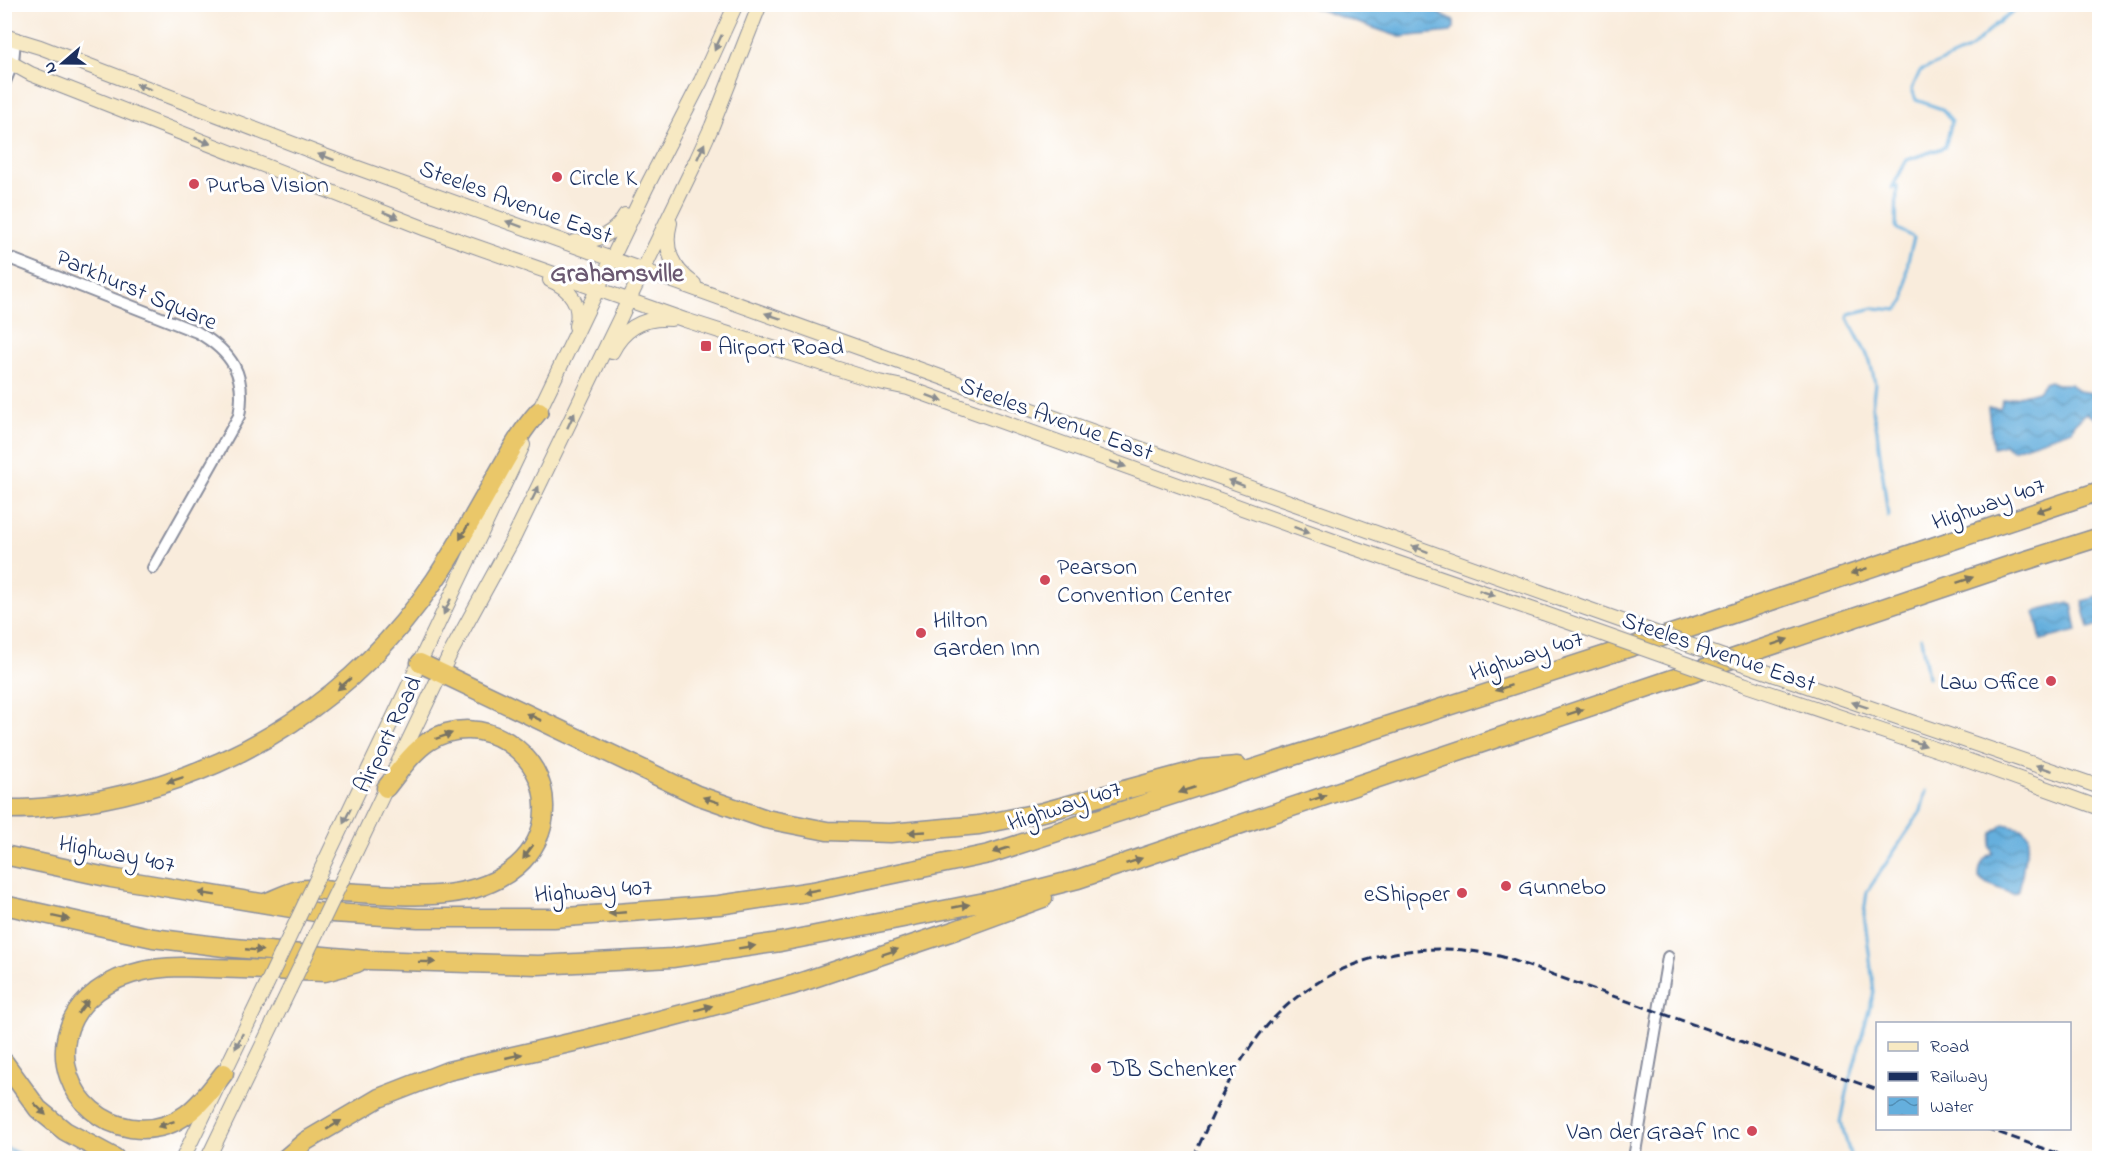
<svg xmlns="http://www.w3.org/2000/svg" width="2104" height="1163" font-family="'Indie Flower',sans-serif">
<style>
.water{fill:url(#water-waves);stroke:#406f9e;stroke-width:1.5}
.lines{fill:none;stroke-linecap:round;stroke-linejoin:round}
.stream{stroke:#65afdd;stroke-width:3}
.minor-casing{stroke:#8a8e9d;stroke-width:14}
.secondary-casing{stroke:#8a8e9d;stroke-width:16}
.motorway-casing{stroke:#8a8e9d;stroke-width:21}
.minor{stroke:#fff;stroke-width:10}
.secondary{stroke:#f7e9c3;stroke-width:14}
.motorway{stroke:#eac769;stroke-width:18}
.rail{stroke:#1b2f5e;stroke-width:3;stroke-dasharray:9 4.5;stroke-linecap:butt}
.secondary-bridge-casing{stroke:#8a8e9d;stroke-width:16;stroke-linecap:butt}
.secondary-bridge{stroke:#f7e9c3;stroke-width:14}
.oneway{fill:#898c90}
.oneway2{fill:#787363}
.poi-dot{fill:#d1495b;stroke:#fff;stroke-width:2}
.labels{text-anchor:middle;stroke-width:6;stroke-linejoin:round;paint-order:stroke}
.poi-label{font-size:24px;fill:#1b2f5e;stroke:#fff;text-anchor:start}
.street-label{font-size:24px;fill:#1b2f5e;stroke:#fff}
.neighbourhood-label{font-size:26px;font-weight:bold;fill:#6a5871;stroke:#fff}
</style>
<defs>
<pattern id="water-waves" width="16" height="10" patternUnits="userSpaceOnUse" patternTransform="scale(1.5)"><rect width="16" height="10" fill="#65afdd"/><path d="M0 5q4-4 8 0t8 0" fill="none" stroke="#528fb6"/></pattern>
</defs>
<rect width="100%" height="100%" fill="#fff"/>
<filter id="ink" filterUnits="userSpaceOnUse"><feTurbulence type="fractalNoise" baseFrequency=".0167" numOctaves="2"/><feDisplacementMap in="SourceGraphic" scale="12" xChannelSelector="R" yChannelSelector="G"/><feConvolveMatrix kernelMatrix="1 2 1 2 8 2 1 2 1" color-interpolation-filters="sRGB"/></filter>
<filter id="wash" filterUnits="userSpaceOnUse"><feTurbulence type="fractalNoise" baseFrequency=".008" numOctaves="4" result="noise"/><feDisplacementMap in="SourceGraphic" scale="24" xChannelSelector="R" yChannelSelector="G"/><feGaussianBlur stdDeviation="1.35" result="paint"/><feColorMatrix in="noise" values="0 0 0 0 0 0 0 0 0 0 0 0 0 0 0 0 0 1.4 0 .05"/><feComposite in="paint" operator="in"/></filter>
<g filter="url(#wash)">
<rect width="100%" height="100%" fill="#f9ecdc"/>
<path class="water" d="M1305,5h116l33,16v7l-3,4 -51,5z
M2050,381l6,3h15l7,7 21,3v27l-13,-8 -11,10 -3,7 -60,20 -7,-5 -12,3 -5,-40h12l3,-8 35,-9 6,-8z
M2099,597v29l-10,2 -7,-27z
M2069,602l3,2 5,27 -36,9 -6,-27 6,-4z
M2004,824l17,4 8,8c0,10 -3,16 -5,25 -2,11 -2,22 -6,31l-5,2 -30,-12 -4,-4c0,-11 3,-21 14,-25l-3,-6 3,-14z"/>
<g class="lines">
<path class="stream" d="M1888,516l-11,-86 -5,-22 3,-25 -5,-22 -22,-43 1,-4 25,-6 23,2 8,-9 3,-41 6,-22 -18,-10 1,-42 -5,2 15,-28 38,-13 7,-26 -10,-12 -26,-9 -4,-11 8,-18 50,-22 25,-24 30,-21
M1921,638l7,39
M4,1147l24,11
M1851,1158l-10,-36 8,-39 25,-91 -10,-79 3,-21 54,-81 5,-20"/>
</g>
</g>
<g filter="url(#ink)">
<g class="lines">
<g class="minor-casing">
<path id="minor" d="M4,84l9,-22 2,-22
M4,256l193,76c35,20 50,43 42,84l-86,152
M1634,1158l34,-201"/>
</g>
<g class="secondary-casing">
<path id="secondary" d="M4,36l36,11 290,111 1244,446
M4,59l27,15 395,155 259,91 194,62 29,6 426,153 209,72
M670,223c-7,27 2,45 24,61
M574,242c22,0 40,-7 51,-27
M550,280c20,8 32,25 26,46
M612,352c12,-24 32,-35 59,-33
M535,419l112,-233 54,-105 35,-77
M1775,675l325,112
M1743,684l204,69 153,55
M319,874l204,-429
M344,876l106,-222 64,-117 183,-378 15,-33 48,-122
M183,1158l82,-170
M208,1158l81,-168"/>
</g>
<g class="motorway-casing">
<path id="motorway" d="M420,663l277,132 69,24 61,12 63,2 89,-8 64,-13 159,-43 35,-3
M4,809c33,1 67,-4 99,-10 137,-27 254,-103 332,-219 22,-33 42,-70 62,-105 13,-23 24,-44 42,-64
M4,855l107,23 204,34 103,6h136l165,-13 94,-14 176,-37 710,-229 401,-134
M265,903c11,-4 23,-11 34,-13 13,-3 29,1 41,2 57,2 130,15 177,-26 16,-14 27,-34 27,-56 3,-58 -63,-101 -115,-69 -18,12 -30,31 -43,47
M4,905l149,33 71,9 144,13 170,5 134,-7 108,-16 215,-42 83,-21 927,-312 95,-30
M4,1062l34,47 27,22 50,27
M224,1073c-11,14 -22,30 -37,41 -16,12 -35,17 -56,14 -62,-10 -89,-84 -43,-129 24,-24 61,-32 93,-32l144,5 32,-9
M286,1158l20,-17 73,-43 69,-27 139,-32 206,-54 163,-55 87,-32"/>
</g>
<use href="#minor" class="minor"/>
<use href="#secondary" class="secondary"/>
<use href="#motorway" class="motorway"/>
<path class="rail" d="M1986,1128l84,30
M1193,1158c18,-38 34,-79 59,-113 57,-82 156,-112 251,-88l375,133"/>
<g class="secondary-bridge-casing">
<path id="secondary-bridge" d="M1574,604l201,71
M1543,613l200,71
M265,988l54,-114
M289,990l55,-114"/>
</g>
<use href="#secondary-bridge" class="secondary-bridge"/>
</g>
<defs><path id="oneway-solid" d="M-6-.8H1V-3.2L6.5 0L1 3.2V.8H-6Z" transform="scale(1.5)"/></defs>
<g class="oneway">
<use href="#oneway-solid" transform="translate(718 43) rotate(115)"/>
<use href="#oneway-solid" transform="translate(144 87) rotate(-159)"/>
<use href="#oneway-solid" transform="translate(203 141) rotate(21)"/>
<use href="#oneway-solid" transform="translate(701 151) rotate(-65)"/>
<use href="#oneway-solid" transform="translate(326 157) rotate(-160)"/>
<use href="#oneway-solid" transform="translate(391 215) rotate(22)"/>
<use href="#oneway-solid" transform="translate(514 224) rotate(-160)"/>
<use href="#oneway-solid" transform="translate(773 316) rotate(-161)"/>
<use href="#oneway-solid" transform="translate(935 398) rotate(20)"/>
<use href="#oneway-solid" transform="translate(571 420) rotate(-65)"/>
<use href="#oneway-solid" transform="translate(1118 464) rotate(20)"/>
<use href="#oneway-solid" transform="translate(1236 483) rotate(-160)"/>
<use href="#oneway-solid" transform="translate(535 494) rotate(-64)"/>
<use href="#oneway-solid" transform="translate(1302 530) rotate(20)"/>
<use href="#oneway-solid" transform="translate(1420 549) rotate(-160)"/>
<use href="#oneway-solid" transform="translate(1487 593) rotate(19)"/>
<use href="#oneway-solid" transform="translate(447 607) rotate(115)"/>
<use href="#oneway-solid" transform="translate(1860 705) rotate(-161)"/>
<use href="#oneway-solid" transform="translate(1918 743) rotate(19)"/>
<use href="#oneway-solid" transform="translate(2044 768) rotate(-161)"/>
<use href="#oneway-solid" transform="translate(347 816) rotate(116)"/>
<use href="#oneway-solid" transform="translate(239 1041) rotate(116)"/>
</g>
<g class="oneway2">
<use href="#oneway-solid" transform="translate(2044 509) rotate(161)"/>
<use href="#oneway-solid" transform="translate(464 532) rotate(120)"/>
<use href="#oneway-solid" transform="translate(1859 571) rotate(161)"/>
<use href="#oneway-solid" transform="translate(1965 580) rotate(-19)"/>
<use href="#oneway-solid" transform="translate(1780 642) rotate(-19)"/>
<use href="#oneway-solid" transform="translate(344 684) rotate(139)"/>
<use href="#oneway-solid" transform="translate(1503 688) rotate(162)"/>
<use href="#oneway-solid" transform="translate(1575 712) rotate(-19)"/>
<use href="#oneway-solid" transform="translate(534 717) rotate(-155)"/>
<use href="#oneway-solid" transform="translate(444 736) rotate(-19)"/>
<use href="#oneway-solid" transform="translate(175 780) rotate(162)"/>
<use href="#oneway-solid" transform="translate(1187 790) rotate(161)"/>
<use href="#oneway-solid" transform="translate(1318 798) rotate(-19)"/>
<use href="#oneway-solid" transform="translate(711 800) rotate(-161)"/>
<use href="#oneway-solid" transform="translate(917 832) rotate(177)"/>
<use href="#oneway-solid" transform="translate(1001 850) rotate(162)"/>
<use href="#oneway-solid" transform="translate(528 852) rotate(126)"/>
<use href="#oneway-solid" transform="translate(1134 861) rotate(-19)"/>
<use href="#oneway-solid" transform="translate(811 891) rotate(170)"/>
<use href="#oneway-solid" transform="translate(207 894) rotate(-171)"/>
<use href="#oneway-solid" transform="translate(961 906) rotate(-11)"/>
<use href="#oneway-solid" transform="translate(617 913) rotate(175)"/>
<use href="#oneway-solid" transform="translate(61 918) rotate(12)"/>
<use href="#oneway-solid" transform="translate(747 947) rotate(-9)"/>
<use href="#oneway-solid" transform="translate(254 950) rotate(5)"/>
<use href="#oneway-solid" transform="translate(890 952) rotate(-19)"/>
<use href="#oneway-solid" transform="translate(427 962) rotate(1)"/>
<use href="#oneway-solid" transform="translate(83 1007) rotate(-52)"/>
<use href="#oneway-solid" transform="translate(704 1008) rotate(-15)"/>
<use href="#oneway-solid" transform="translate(514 1056) rotate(-13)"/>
<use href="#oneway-solid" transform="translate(40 1109) rotate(45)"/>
<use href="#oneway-solid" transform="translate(166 1124) rotate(161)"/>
<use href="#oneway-solid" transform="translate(334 1125) rotate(-31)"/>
</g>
</g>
<g class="poi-dot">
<circle cx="557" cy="177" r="6"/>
<circle cx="194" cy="184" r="6"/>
<rect x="700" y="340" width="12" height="12" rx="3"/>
<circle cx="1045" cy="580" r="6"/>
<circle cx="921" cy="633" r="6"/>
<circle cx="2051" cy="681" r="6"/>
<circle cx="1506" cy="886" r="6"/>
<circle cx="1462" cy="893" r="6"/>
<circle cx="1096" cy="1068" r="6"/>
<circle cx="1752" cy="1131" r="6"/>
</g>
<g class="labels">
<g class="poi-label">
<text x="569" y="185">Circle K</text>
<text x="206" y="192">Purba Vision</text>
<text x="718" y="354">Airport Road</text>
<text x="1057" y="574">Pearson<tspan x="1057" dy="28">Convention Center</tspan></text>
<text x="933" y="627">Hilton<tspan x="933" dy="28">Garden Inn</tspan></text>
<text x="2039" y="689" text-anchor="end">Law Office</text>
<text x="1518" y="894">Gunnebo</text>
<text x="1450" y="901" text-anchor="end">eShipper</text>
<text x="1108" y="1076">DB Schenker</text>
<text x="1740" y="1139" text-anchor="end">Van der Graaf Inc</text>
</g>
<g class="street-label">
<text transform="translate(516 201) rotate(20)" y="8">Steeles Avenue East</text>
<text transform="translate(137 289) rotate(23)" y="8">Parkhurst Square</text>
<text transform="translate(1057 418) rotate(20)" y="8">Steeles Avenue East</text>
<text transform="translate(1988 503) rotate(-19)" y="8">Highway 407</text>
<text transform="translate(1719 651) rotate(19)" y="8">Steeles Avenue East</text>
<text transform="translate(1526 655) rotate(-18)" y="8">Highway 407</text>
<text transform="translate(387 734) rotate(-64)" y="8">Airport Road</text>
<text transform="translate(1064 805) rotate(-18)" y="8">Highway 407</text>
<text transform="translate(117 853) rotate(11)" y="8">Highway 407</text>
<text transform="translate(593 890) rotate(-4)" y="8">Highway 407</text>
</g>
<g class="neighbourhood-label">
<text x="617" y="281">Grahamsville</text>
</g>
</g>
<rect width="2104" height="1163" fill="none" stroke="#fff" stroke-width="24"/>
<rect x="1876" y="1022" width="195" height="108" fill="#ffffff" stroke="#a4acbf" stroke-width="1.5"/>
<rect x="1888" y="1042" width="30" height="9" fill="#f7e9c3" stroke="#a4acbf" stroke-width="1.5"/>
<text x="1930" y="1052" font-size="18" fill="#1b2f5e">Road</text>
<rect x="1888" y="1072" width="30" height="9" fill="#1b2f5e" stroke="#a4acbf" stroke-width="1.5"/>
<text x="1930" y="1082" font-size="18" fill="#1b2f5e">Railway</text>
<rect x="1888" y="1097" width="30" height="18" fill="url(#water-waves)" stroke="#a4acbf" stroke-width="1.5"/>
<text x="1930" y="1112" font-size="18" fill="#1b2f5e">Water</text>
<g transform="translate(63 63) rotate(250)" stroke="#ffffff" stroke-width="4.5" paint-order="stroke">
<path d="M0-4.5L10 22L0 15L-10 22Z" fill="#1b2f5e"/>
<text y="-9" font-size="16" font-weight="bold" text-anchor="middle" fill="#1b2f5e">N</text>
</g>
</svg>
